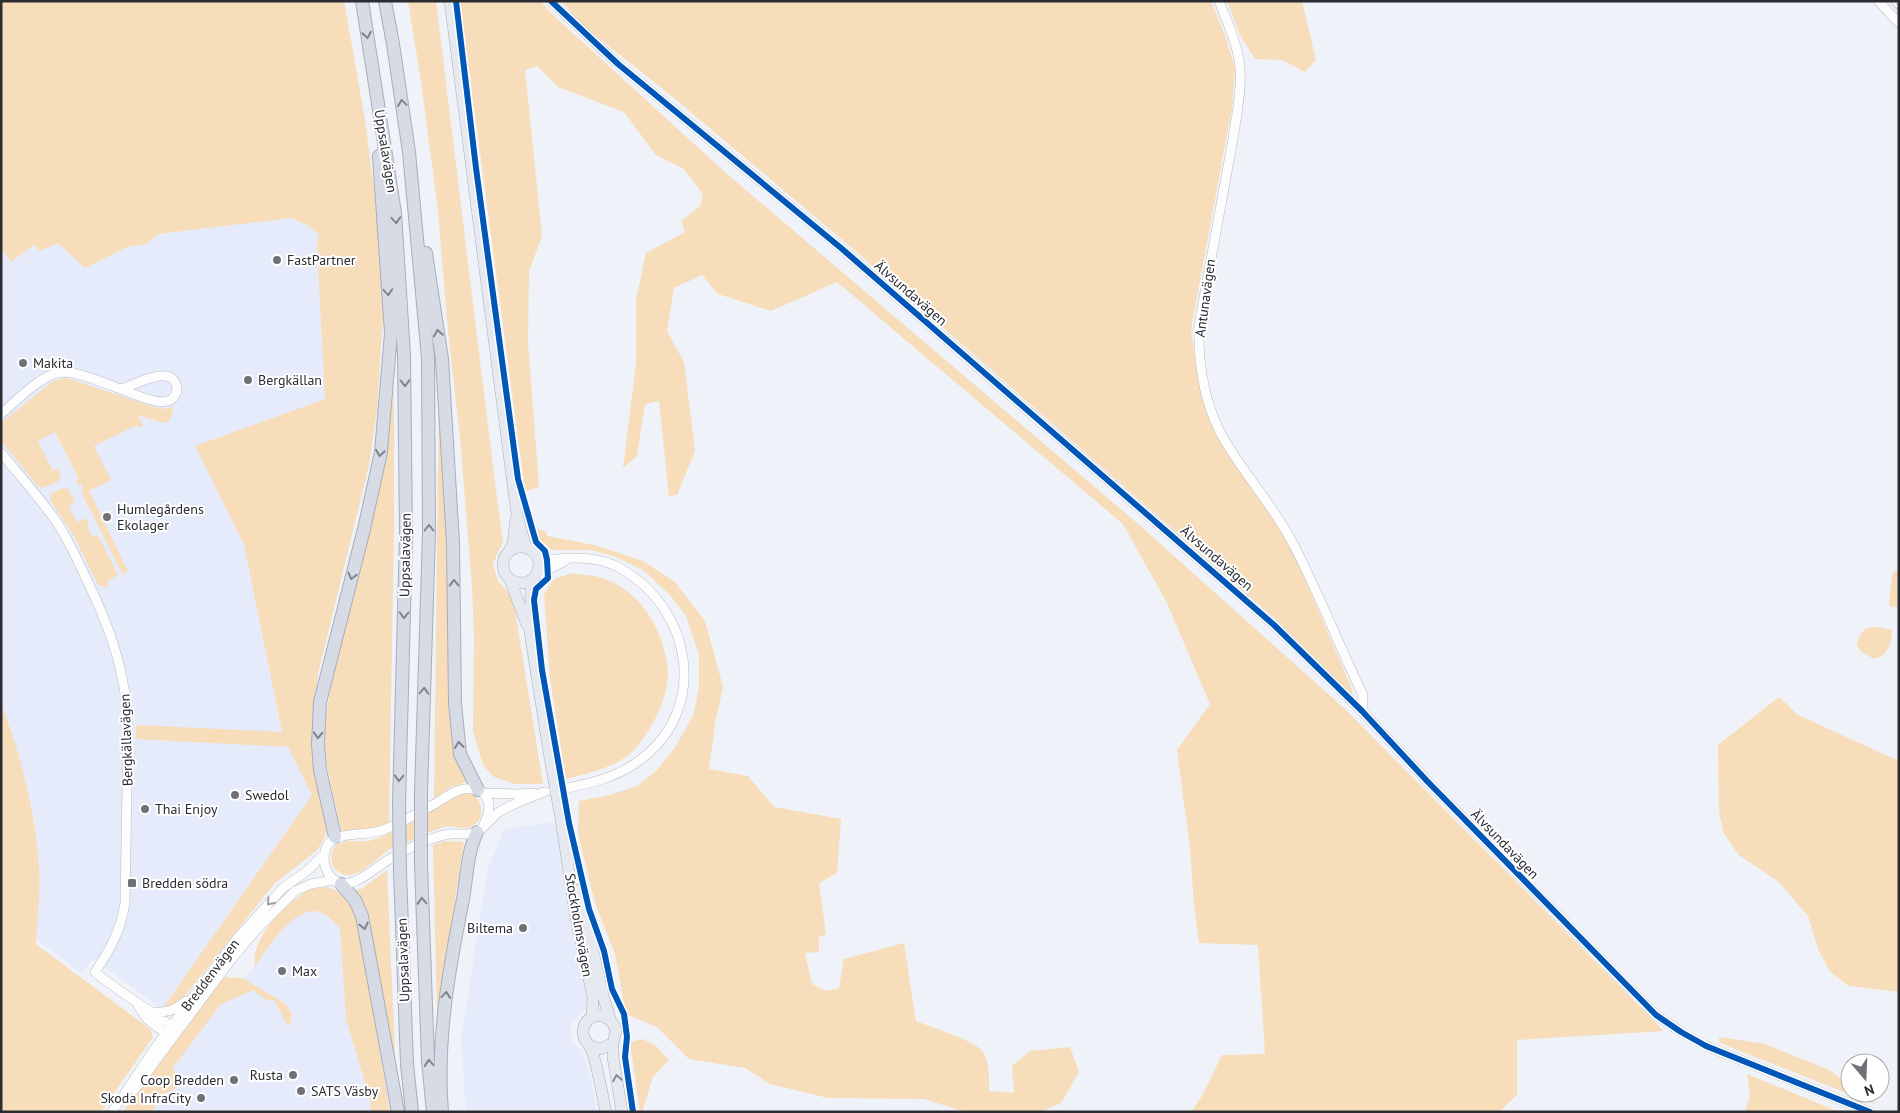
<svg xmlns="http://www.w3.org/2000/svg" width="1900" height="1113" font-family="'PT Sans',sans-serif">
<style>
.built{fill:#e5ebfa}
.green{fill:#f7ddb9}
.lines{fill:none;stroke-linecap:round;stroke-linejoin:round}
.minor-casing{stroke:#babcc2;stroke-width:10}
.major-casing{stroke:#a8adba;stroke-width:12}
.highway-casing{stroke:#a8adba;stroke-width:14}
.minor{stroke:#fdfdfe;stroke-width:9}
.major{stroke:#e6e9f0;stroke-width:11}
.highway{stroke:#d6dbe5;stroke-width:12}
.rail-casing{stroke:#cfd0d2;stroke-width:4.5}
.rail{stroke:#fff;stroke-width:2.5;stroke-dasharray:8;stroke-linecap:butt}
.major-bridge-casing{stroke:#a8adba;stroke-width:12;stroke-linecap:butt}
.highway-bridge-casing{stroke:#a8adba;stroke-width:14;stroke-linecap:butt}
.major-bridge{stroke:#e6e9f0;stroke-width:11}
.highway-bridge{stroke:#d6dbe5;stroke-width:12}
.cycleway-casing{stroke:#fff;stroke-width:9}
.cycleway{stroke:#0057b8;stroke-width:6}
.oneway{stroke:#80848c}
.oneway2{stroke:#9e9fa2}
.oneway3{stroke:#888a91}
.poi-dot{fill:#6f7177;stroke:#fff;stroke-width:2}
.labels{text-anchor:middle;stroke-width:4;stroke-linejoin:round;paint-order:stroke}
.street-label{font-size:14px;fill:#2a2c32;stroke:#fff}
.poi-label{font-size:14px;fill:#2a2c32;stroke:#fff;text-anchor:start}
</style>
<rect width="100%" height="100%" fill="#eff2f8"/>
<path class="built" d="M291,218l16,7 12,10 -2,12 8,152 -130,47 49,99 38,188 30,62 -150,214 -68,-50 -13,14 -45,-34 3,-71 -5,-50 -25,-95 -8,-20v-456l10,15 23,-17 6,6 18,-8 27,25 42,-21 19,-3 12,-10z
M555,822l33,176 -2,11 -15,13 1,23 8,3 11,30 6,34h-131l-5,-73 27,-171 16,-39z
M309,911l13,2 18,15 6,91 23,77 2,16h-220l13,-18 17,-8 -10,-17 50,-65 34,-38 35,-46z"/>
<path class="green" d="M1,1h343l21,119 11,84 7,112 -6,93 -8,56 -51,209 -6,63 15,86 -1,10 -4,10 -6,8 -42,33 -92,116 -9,7 -11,2 150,-214 -24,-48 -152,-8v-14l146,7 -38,-187 -49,-99 130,-47 -8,-152 2,-12 -12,-10 -16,-7 -133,16 -12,10 -19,3 -42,21 -27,-25 -18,8 -6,-6 -23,17 -10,-15z
M408,1h28l59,482 8,58 -10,23 5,17 15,17 30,186h-29l-20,-7 -11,-12 -10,-34 1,-96 -2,-49 -12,-149 -12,-106 -10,-120 -17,-130z
M460,1h80l13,14 174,159 410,349 209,187 318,321 -147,9v55l-18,17h-308l11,-16 20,-41 43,-1 -7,-109 -59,-2 -5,-37 -4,-58 -13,-98 33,-46 -43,-101 -44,-79 -286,-242 -66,29 -53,-17 -16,-19 -28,13 -7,43 17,31 11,89 -18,44 -8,1 -10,-95 -14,3 -8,52 -14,12 13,-104v-64l10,-47 39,-21 -4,-11 19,-15 3,-12 -19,-25 -28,-14 -32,-43 -66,-25 -21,-21 -12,4 17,166 -13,35 -1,71 11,145 -14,4z
M561,1h650l14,34 10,33 -3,40 -41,221 6,45 12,45 12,23 59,87 18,34 55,128 -2,5 -71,-73 -429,-376 -177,-149 -89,-71z
M1227,1h75l14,59 -11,12 -23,-12 -27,-1 -15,-24z
M67,378l87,29 9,2 10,-2 -1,8 -4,7 -4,1 -26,-8 5,11 -4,2 -2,-3 -43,21 17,34 -22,11 39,80 -5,4 -41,-81v-10l-3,2 -3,-6 3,-1 -24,-47 -17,9 15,30 5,-3 3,10 -2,3 -17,7 -5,-3 -36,-44v-18l52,-42z
M439,389l9,151 1,165 20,76 -18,6 -17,12z
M394,390v138l-5,296 -11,4 -37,3 -13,-60 -3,-24 1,-31 6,-36 50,-202z
M63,488l5,1 7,13 -6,4 8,16 9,-4 3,7 -2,1 5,10 6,-1 20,40 -11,6 1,5 -4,1 -6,-2 -23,-47 -25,-38 1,-7z
M535,529l11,2 1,5 47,9 49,16 32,21 30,39 18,66 -8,37 -6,45 39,7 26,31 67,12 -4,54 -18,10 7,51 -7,3v15l-14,1 7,31 14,7 13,-3 5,-29 60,-16 12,78c14,6 61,20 67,31 7,12 6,26 6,39l25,2 -2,-27 18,-15 40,-4 9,25 -18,31 -20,9h-75l-42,-13 -96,-1 -58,-14 -25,-16 -56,-9 -32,-32 -31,-13 -11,-60 -20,-51 -17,-70 1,-32 31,-6 27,-9 19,-15 18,-22 20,-35 5,-27v-32l-13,-39 -16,-21 -27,-25 -27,-13 -25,-7h-39l-14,-11z
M1899,570v37h-8l-2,-3 3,-29 1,-3z
M573,573c8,2 18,2 26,4 38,11 60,45 67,81 1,5 2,10 2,15 0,26 -16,56 -33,76 -17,18 -46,24 -69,30l-16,-101 -6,-84 10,-15z
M1877,627l15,3c0,13 -4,26 -18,29l-14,-8 -3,-7 3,-9 6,-7z
M1779,697l19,18 101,46v231l-50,-6 -19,-14 -12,-23 -10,-33 -29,-34 -40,-27 -15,-21 -5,-22 -1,-67z
M1,703c19,49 35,111 38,164 2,25 -2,52 -3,77l114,85 3,8 -52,75h-100z
M460,793l14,2c11,11 10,29 -7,33 -8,1 -15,-3 -23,-1 -14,4 -27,11 -40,16 -4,2 -10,4 -14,6 -16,10 -37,39 -56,19 -4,-8 -4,-19 4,-24 11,-7 23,0 34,-4 30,-10 55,-25 81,-44z
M444,841l20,1 -27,175 -4,-172z
M387,870l9,205 -27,-160 -5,-12 -10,-13 7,-1z
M326,887c24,6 26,16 32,38l32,187h-19l-2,-16 -23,-77 -6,-91c-5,-4 -12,-13 -18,-15 -27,-11 -54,36 -67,53 -5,-27 30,-62 52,-75 5,-3 13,-3 19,-4z
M224,977l18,1 44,26 6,10 -1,7 -3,6 -14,-27 -6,1 -15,-11 -32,14 -49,65 7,7 2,10 -17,8 -13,18h-28l80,-113z
M1719,1037l46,7 64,26 21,15v8h11l16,12 -157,-62z
M643,1039l13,7 13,14 -16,17 -11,35h-2l-10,-70z
M1747,1074l92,38h-94l5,-16z"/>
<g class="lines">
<g class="minor-casing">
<path id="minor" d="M551,1l67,63 223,184 433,377 88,86 65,70 229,234 25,17 25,14 164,66
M1219,1c8,21 20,46 21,68 2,22 -4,49 -7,70l-34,186c-1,36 5,75 21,107 20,38 51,70 71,108 27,50 47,104 72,155l-1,16
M1878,1l21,22
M1,414c14,-12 38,-37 56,-41 22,-5 68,20 91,26 6,2 13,4 19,2 6,-1 8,-5 10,-10 -1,-31 -41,-6 -56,-2
M1,453c20,24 42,48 59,74 10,17 18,34 26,51 24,50 41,96 42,152l-3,173c-4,27 -15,47 -30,69 26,22 56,38 83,59
M536,555c13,8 23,3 37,3 16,0 33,2 47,10 73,41 89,141 20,192 -26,20 -57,25 -89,31
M537,575l28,-14
M484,793l33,1 17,-1
M483,827c4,-10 10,-21 2,-32 -4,-6 -14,-7 -21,-6 -12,2 -22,11 -33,17 -16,9 -31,17 -48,24 -15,6 -44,1 -54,13 -8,11 -6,28 5,37 16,14 42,-14 56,-21 18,-10 39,-22 60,-25 8,-1 18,2 26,-2 9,-4 15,-14 23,-20 14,-9 30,-14 45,-20
M138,1006l9,13 23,18
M153,1012c14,1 22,-2 33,-11
M134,1090l96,-129 28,-33 37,-37 16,-7 23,-4
M112,1112l43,-64 80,-107 48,-53 24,-17 17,-17"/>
</g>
<g class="major-casing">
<path id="major" d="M450,1l67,514 9,33
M503 565a18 18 0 1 1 36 0a18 18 0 1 1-36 0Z
M509,551l4,-7 3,-25
M510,580l17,45
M533,580l-2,10 -1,42 19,120
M562,825l14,93 17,79 -1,20
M579,890l24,105 7,24
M613,1043v14l9,55
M589,1046l12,3 12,-6 3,-12c-5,-21 -33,-20 -33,2 0,6 4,9 7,13 7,15 12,49 16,66"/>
</g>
<g class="highway-casing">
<path id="highway" d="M362,1l33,212 9,142 2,179 -7,271
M385,1l8,43 16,108 19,206 1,175 -8,259
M426,253l16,106 11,184 2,160 5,51 18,36
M335,837l-15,-67 -2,-26 2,-42 44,-173 17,-77 10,-119 -12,-177
M421,864l7,197 5,51
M400,872l7,192 5,48
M341,884l14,16 7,16 36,196
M442,1112c-6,-72 7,-143 21,-213 4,-23 4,-46 14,-67"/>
</g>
<use href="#minor" class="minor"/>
<use href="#major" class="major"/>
<use href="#highway" class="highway"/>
<g class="rail-casing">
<path id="rail" d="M1892,1l7,8"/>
</g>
<use href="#rail" class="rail"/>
<g class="major-bridge-casing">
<path id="major-bridge" d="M549,752l13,73"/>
</g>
<g class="highway-bridge-casing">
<path id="highway-bridge" d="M421,792v72
M399,805l1,67"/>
</g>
<use href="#major-bridge" class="major-bridge"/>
<use href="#highway-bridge" class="highway-bridge"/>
<g class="cycleway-casing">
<path id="cycleway" d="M456,1l20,167 42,311 18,63 9,9 2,9 1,18 -12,11 -2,11 8,70 27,153 20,86 15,42 8,38 12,25 3,23 -2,20 8,55
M551,1l67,63 223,184 433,377 88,86 65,70 229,234 25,17 25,14 164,66"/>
</g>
<use href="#cycleway" class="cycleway"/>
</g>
<defs><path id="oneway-chevron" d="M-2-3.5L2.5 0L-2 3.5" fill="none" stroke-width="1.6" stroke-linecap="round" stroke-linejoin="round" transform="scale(1.25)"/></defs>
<g class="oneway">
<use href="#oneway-chevron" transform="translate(367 35) rotate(81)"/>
<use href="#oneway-chevron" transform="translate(402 103) rotate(-98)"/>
<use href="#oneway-chevron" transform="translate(396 220) rotate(86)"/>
<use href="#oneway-chevron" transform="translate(388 292) rotate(86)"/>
<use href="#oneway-chevron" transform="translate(438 333) rotate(-99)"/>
<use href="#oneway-chevron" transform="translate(405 383) rotate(89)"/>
<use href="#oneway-chevron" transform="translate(380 453) rotate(99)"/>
<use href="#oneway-chevron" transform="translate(429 528) rotate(-90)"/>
<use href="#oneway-chevron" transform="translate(352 576) rotate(105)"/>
<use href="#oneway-chevron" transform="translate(454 583) rotate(-91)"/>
<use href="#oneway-chevron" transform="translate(404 615) rotate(92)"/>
<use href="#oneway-chevron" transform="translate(424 691) rotate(-88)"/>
<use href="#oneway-chevron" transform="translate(318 735) rotate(93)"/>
<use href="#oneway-chevron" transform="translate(459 745) rotate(-96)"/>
<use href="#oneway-chevron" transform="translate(399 778) rotate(92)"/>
<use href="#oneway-chevron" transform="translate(422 901) rotate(-92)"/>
<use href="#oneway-chevron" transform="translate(364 926) rotate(77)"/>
<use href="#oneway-chevron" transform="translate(446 995) rotate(-85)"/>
<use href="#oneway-chevron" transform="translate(429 1063) rotate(-95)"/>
</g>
<use class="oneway2" href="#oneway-chevron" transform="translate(270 902) rotate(132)"/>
<use class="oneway3" href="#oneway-chevron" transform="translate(617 1078) rotate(-100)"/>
<g class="poi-dot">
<circle cx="277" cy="260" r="5"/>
<circle cx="23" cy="363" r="5"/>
<circle cx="248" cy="380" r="5"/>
<circle cx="107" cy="517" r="5"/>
<circle cx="235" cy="795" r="5"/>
<circle cx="145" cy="809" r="5"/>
<rect x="127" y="878" width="10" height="10" rx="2.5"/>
<circle cx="523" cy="928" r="5"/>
<circle cx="282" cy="971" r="5"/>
<circle cx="293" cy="1075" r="5"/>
<circle cx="234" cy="1080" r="5"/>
<circle cx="301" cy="1091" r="5"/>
<circle cx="201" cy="1098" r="5"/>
</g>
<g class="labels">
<g class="street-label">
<text transform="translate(386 151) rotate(81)" y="5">Uppsalavägen</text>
<text transform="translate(911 293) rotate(41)" y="5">Älvsundavägen</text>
<text transform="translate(1205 298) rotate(-82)" y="5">Antunavägen</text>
<text transform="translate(405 555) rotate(-89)" y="5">Uppsalavägen</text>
<text transform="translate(1217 558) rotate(41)" y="5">Älvsundavägen</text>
<text transform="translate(126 740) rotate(-92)" y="5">Bergkällavägen</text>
<text transform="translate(1505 844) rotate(46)" y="5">Älvsundavägen</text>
<text transform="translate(579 925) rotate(80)" y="5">Stockholmsvägen</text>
<text transform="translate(403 960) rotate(-92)" y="5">Uppsalavägen</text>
<text transform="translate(210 975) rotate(-53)" y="5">Breddenvägen</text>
</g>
<g class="poi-label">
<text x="287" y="265">FastPartner</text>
<text x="33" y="368">Makita</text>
<text x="258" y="385">Bergkällan</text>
<text x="117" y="514">Humlegårdens<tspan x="117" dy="16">Ekolager</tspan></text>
<text x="245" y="800">Swedol</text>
<text x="155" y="814">Thai Enjoy</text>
<text x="142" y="888">Bredden södra</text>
<text x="513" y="933" text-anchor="end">Biltema</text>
<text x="292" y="976">Max</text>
<text x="283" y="1080" text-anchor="end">Rusta</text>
<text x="224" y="1085" text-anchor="end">Coop Bredden</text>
<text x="311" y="1096">SATS Väsby</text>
<text x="191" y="1103" text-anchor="end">Skoda InfraCity</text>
</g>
</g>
<rect width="1900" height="1113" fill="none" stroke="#2a2c32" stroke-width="5"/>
<g transform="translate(1865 1078) rotate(161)"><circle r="24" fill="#ffffff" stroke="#aaabad"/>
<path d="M0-4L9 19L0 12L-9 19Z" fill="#6f7177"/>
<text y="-8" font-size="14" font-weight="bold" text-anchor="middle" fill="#2a2c32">N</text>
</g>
</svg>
